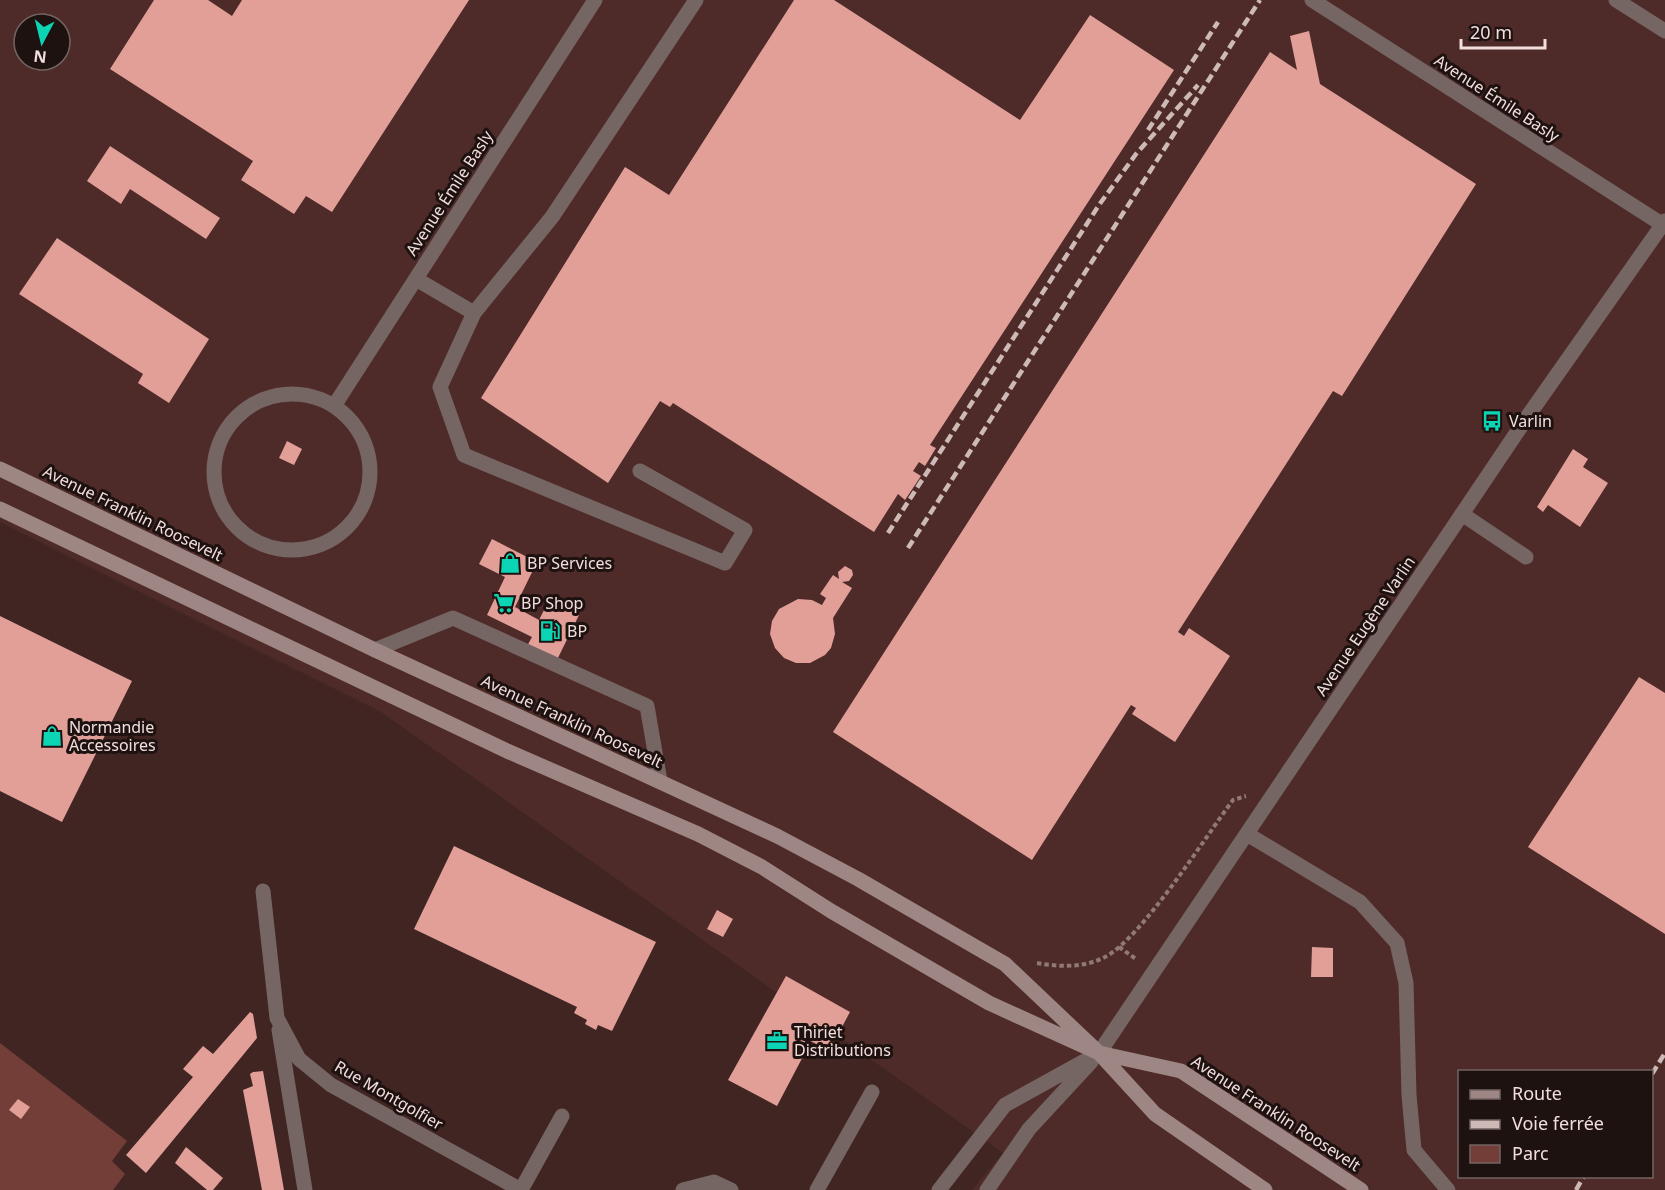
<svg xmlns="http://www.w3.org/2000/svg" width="1665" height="1190" font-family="'Noto Sans',sans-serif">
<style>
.built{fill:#4e2b28;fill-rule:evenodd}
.green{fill:#743e38}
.building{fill:#e29f98}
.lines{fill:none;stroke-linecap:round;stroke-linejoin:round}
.path{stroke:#907876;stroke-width:4;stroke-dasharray:4.5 3;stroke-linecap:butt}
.service{stroke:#756664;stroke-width:15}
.minor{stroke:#756664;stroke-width:15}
.tertiary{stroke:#756664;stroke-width:15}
.secondary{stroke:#9d8683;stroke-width:15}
.rail{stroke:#cdb9b6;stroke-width:4.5;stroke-dasharray:9 4.5;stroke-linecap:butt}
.labels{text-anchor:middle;stroke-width:6;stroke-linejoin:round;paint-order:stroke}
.street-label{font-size:16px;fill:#f2dfdd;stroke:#1e1210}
.poi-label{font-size:16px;fill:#f2dfdd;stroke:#1e1210;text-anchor:start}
</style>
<rect width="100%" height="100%" fill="#402522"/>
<path class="built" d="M0,0h1665v1190h-693l31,-37 -622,-441 -381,-190zM24,24h36v36h-36zM1460,1072h192v104h-192z"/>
<path class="green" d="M0,1043l127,98 -15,20 13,13 -12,16h-113z"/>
<path class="building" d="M154,0h54l24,16 10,-16h227l-137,212 -26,-16 -12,18 -53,-34 12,-19 -143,-92z
M794,0h40l186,120 70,-105 84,55 -244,375 6,3 -11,18 -6,-4 -6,9 8,5 -16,24 -7,-6 -24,38 -201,-129 -3,4 -10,-6 -52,82 -127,-85 144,-231 44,28z
M1309,31l11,53 156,100 -134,212 -9,-5 -155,241 6,4 5,-8 41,28 -55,86 -43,-28 4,-6 -5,-3 -99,155 -199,-128 437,-680 27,18 -7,-34z
M110,146l110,72 -14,21 -76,-50 -9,15 -34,-23z
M57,238l152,101 -40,64 -31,-20 5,-9 -124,-80z
M287,441l15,8 -8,16 -15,-7z
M1573,449l15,10 -5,8 25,16 -28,44 -32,-22 -5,7 -6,-5z
M492,539l45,23 -22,45 24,13 10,-20 30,15 -23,47 -30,-14 6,-11 -45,-22 18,-38 -26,-13z
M845,566l7,4 1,5 -4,6 -7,1 10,6 -19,30 2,16 -4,14 -6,7 -15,8h-14l-12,-5 -9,-10 -5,-14 2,-13 7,-12 19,-10 14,1 10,5 4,-7 -6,-4 13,-19 6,4 -1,-7z
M0,616l132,65 -70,141 -62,-31z
M1639,677l26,16v241l-137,-87z
M454,846l202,96 -44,89 -14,-6 -2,5 -11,-6 2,-4 -13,-7 3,-6 -163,-78z
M717,910l16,9 -10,18 -16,-8z
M1312,947l21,1v29h-22z
M786,976l64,36 -21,39 -22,-12 -4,5 5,3 -31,59 -49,-26z
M250,1012l3,2 4,24 -111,135 -20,-18 67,-78 -10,-8 20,-23 10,8z
M263,1071l21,119h-22l-19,-100 10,-4 -3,-12 3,-2z
M18,1099l12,8 -9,12 -12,-9z
M186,1147l37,31 -10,12h-6l-32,-27z"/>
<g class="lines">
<path class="path" d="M1119,947l17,12
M1037,963c22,4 47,5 68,-6 36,-18 101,-121 128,-157l13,-4"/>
<path class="service" d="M1616,0l49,31
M416,279l58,34
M640,471l105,59 -20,33 -261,-108 -24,-68 34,-74 78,-96 144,-217
M1462,514l64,43
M375,650l78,-32 194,88 13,75
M521,1190l41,-74
M683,1190l31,-8 17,8
M817,1190l55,-98"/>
<path class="minor" d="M1312,0l351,225
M214 472a78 78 0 1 1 156 0a78 78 0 1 1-156 0Z
M334,406l261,-406
M1247,834l113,68 37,41 9,40 3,112 5,55 34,40
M263,891l14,127 22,41 32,26 190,105
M279,1030l26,160
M1099,1053l431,-640 135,-192"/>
<path class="tertiary" d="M939,1190l66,-85 94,-52
M987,1190l42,-61 62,-67"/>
<path class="secondary" d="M0,469l375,181 402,186 81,43 147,85 94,89 56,61 110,76
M0,509l507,242 191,83 64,33 69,44 158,92 110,50 82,18 180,119"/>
<path class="rail" d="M1148,130l70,-108
M888,533l211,-328 37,-51 62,-69
M908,548l352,-548
M1652,1074l13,-21
M1576,1190l8,-14"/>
</g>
<defs>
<g id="bus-bare" transform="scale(1.62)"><path d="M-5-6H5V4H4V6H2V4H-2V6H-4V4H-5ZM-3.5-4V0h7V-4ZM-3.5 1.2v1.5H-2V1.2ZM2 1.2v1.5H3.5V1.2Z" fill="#0cd5b5" stroke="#1e1210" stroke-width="2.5" paint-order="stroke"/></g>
<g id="shop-bare" transform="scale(1.62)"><path d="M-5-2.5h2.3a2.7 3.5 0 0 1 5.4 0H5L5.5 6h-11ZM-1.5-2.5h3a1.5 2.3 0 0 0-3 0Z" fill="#0cd5b5" stroke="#1e1210" stroke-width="2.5" paint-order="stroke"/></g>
<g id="supermarket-bare" transform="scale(1.62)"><path d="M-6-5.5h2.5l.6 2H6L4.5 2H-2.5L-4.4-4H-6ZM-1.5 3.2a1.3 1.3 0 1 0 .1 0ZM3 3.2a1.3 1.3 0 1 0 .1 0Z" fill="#0cd5b5" stroke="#1e1210" stroke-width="2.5" paint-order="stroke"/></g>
<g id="fuel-bare" transform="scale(1.62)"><path d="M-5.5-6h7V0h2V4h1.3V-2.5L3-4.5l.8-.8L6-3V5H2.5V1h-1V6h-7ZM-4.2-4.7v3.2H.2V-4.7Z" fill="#0cd5b5" stroke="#1e1210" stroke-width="2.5" paint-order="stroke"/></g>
<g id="office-bare" transform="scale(1.62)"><path d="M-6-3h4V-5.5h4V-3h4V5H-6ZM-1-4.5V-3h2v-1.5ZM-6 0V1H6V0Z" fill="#0cd5b5" stroke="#1e1210" stroke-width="2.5" paint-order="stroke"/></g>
</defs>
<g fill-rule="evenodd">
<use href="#bus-bare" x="1492" y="421"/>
<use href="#shop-bare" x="510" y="563"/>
<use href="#supermarket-bare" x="504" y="603"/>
<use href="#fuel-bare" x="550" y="631"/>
<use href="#shop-bare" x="52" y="736"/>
<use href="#office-bare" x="777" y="1041"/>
</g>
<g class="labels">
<g class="street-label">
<text transform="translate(1497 98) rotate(33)" y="6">Avenue Émile Basly</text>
<text transform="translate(449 193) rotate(-57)" y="6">Avenue Émile Basly</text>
<text transform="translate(133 513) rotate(26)" y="6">Avenue Franklin Roosevelt</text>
<text transform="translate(1365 626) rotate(-56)" y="6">Avenue Eugène Varlin</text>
<text transform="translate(572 721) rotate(25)" y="6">Avenue Franklin Roosevelt</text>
<text transform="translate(389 1095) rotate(30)" y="6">Rue Montgolfier</text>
<text transform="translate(1276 1113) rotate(33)" y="6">Avenue Franklin Roosevelt</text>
</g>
<g class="poi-label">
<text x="1509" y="427">Varlin</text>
<text x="527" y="569">BP Services</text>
<text x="521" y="609">BP Shop</text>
<text x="567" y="637">BP</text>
<text x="69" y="733">Normandie<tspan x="69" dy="18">Accessoires</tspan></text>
<text x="794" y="1038">Thiriet<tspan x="794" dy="18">Distributions</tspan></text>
</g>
</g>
<rect x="1458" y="1070" width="195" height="108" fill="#1e1210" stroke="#736462" stroke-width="1.5"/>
<rect x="1470" y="1090" width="30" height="9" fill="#9d8683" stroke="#736462" stroke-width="1.5"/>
<text x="1512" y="1100" font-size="18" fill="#f2dfdd">Route</text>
<rect x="1470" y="1120" width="30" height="9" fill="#cdb9b6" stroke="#736462" stroke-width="1.5"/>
<text x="1512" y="1130" font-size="18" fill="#f2dfdd">Voie ferrée</text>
<rect x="1470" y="1145" width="30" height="18" fill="#743e38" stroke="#736462" stroke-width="1.5"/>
<text x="1512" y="1160" font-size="18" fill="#f2dfdd">Parc</text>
<g transform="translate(42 42) rotate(187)"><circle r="28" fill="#1e1210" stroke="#736462" stroke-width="1.5"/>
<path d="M0-4.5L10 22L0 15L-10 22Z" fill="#0cd5b5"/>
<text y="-9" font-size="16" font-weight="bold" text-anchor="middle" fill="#f2dfdd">N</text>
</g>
<path d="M1461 39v9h84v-9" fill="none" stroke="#f2dfdd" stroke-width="3"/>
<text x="1470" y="39" font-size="18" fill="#f2dfdd" stroke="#1e1210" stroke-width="4.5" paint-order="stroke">20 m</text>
</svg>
